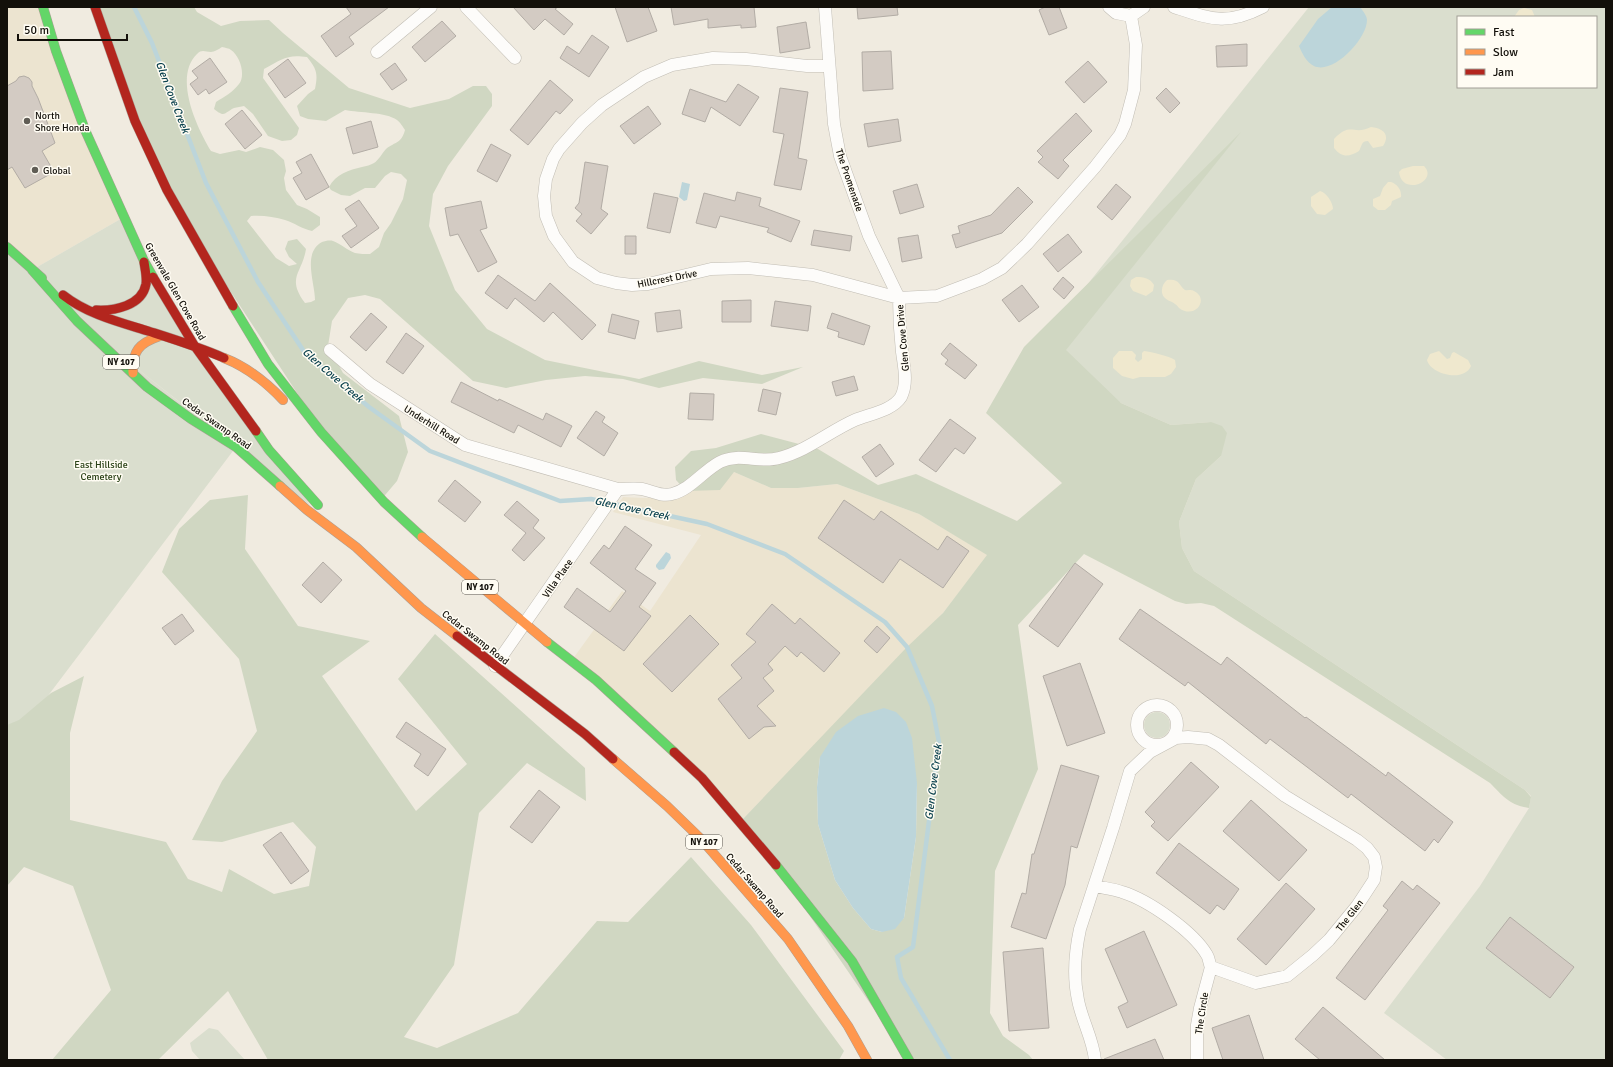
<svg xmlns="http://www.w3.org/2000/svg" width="1613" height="1067" font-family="Signika,sans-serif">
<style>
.built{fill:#ece4d0}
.green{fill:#dadece;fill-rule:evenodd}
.forest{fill:#d0d7c2;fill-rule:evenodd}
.sand{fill:#efe8ce}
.water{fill:#bcd5da}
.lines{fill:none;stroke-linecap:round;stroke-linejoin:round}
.stream{stroke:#bcd5da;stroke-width:4.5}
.building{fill:#d3cbc3;stroke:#b2aca5}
.street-casing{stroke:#c1bdb4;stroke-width:13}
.fast-casing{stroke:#ac9f95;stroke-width:10}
.slow-casing{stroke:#ac9f95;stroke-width:10}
.jam-casing{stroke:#ac9f95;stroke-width:10}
.street{stroke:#fdfcfa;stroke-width:12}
.fast{stroke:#63d668;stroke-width:9}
.slow{stroke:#ff974d;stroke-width:9}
.jam{stroke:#b3261e;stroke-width:9}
.poi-dot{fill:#605d55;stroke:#fffcf3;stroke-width:1.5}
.labels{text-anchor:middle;stroke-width:3;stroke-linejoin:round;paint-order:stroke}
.shield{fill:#fffcf3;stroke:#5a5750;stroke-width:1}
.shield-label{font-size:9px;font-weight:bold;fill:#13100a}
.poi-label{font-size:10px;fill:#13100a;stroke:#fffcf3;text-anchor:start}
.street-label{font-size:10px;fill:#13100a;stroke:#fffcf3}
.park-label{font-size:10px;fill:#294015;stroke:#fffcf3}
.water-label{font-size:11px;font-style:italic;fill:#0a414e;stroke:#fffcf3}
</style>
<rect width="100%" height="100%" fill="#f0ebe0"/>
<path class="built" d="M7,7h36l81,210 -92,53 -25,-23z
M734,472l37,16h27l39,-4 82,30 69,41 -45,58 -200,206 -171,-159 50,-69 28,20 51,-76 -88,-23 10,-15 21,1 22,-1z"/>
<path class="green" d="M1309,7h297v1053h-159l-63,-47 96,-127 49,-78 2,-12 -6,-6 -331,-219 -12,-23 -3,-26 17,-43 25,-23 -10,-34 -40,3 -50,-22 -90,-48zM1458,17h138v70h-138z
M124,217l19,46 167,242 -233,-184 159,126 -229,303v-500l25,20z
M1144 725a13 13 0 1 1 26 0a13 13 0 1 1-26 0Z
M209,1028l9,2 27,30h-45l-8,-9 -2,-8z"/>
<path class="forest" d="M95,7h99l3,5 24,14 19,-5 29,-1 14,13 66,55 61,20 39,-9 24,-13h13l6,8v12l-44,60 -15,28 -4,32 26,64 32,39 58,31 94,19 60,-18 63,14 41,-8 -41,17 -59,-6 -44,10 -36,-9 -38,-3 -39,4 -40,8 -33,-7 -93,-82 -15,-4 -17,3 -16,23 -4,25 15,27 56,43 9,36 -11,29 -17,20 -45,-50 -165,-252zM222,47c3,1 7,1 9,3 9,6 15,25 8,34 -6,8 -15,13 -23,18l-2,7c11,9 10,4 20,-1 3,-1 7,-1 10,-2l9,8 15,22 14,5 9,-1 6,-5 2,-7 -36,-50 1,-9c18,-10 23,-15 43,-12 10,12 11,17 8,32l-7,5 -11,12 3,10 8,3 18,2 19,-11c15,3 41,2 52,10 3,2 6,7 8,10 -4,14 -9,11 -19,19 -4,4 -7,11 -12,14 -3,2 -8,3 -12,4 -13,3 -26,7 -33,20l2,3 10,5 9,1 15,-8h10l10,-12 6,-4 10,2 6,6 -4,19 -12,24 -7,10 -5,14 -9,7c-4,0 -11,0 -15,-1 -8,-3 -14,-9 -22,-12 -3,-1 -8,0 -11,1 -20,11 -7,41 -7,58l-4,2 -6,1c-19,-26 -3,-29 1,-54l-9,-10 -9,2 -3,8 4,8 8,7 -8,2 -13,-8 -29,-37 4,-5c11,-1 24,1 34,4 10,3 17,9 27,11l8,-6v-8l-13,-8 -10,-4 -11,-15 -2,-12 2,-7 -2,-11 -11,-10 -13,-3 -14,5 -7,-2 -19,4 -9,-3c-14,-23 -38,-74 -14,-97 5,-5 8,-2 14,-2 3,0 8,-3 11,-5z
M1241,132l-175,218 55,53 50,22 40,-3 11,4 5,7 -6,23 -25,23 -17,43 3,26 12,23 331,219 6,7 -2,11c-20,-3 -26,-12 -39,-25l-276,-177 -13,-3 -15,1 -11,-3 -91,-47 -66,71 20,144 -43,102 -5,142 13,23 26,19 4,5h-124l-166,-241 164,-172 36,-34 44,-58 -68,-41 -82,-30 -39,4h-27l-37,-16 -14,18 -34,1 -10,-11 -1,-13 16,-16 25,-3 45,-14 57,15 60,36 38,-11 101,47 45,-38 -76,-70 38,-66 17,-17zM820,757l97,26 -1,54 -12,81 -22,14 -11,-3 -18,-21 -18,-28 -17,-56 -1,-37z
M248,495l-3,54 53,77 72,15 -48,35 94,135 51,-47 -69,-85 37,-45 150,134 1,33 -59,-38 -48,50 -25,152 -50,72 33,11 81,-35 79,-92 31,1 63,-65 60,68 93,126 -5,9h-571l-40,-69 -70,69h-106l59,-70 -38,-104 -49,-19 -17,19v-161l12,-5 32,-27 33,-17 -14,57v87l96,22 22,37 34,13 7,-23 45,25 35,-8 7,-39 -23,-25 -71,20 -30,-2 30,-59 35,-50 -18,-72 -77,-87 17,-43 31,-29z"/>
<path class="sand" d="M1524,8l8,2 3,7h-21l5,-7z
M1371,127c11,1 20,7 12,19l-10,2 -5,-7c-7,0 -6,5 -9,10 -10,6 -17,7 -25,-3v-9c17,-18 19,-3 37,-12z
M1413,166h11c15,15 -22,31 -25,6l3,-3z
M1388,182h3c6,2 11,8 10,15l-9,4 -1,4 -6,5h-7l-5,-4v-7l7,-3 3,-8z
M1320,191c7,2 13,12 13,18l-8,6 -8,-1 -6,-8v-9z
M1136,277c8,0 14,1 18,8l-1,6 -7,5 -13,-5 -3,-5 1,-6z
M1167,280c12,-2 12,5 18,10 3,1 6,-1 9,1 16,8 1,29 -15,17 -1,-1 -2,-3 -4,-4 -3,-3 -8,-3 -11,-7 -4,-5 -2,-13 3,-17z
M1119,351h13l4,4 -1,4 3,3 4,-3v-6l2,-2c8,1 25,5 31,9l1,7 -5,7 -6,3h-25l-7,2 -11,-3 -9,-8v-10z
M1439,351l8,8 3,-1 2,-5 2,-1 14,8 3,6c-7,17 -41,8 -44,-6l3,-6z"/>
<path class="water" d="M1332,7h28c3,4 7,9 7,13 0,19 -34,55 -53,46 -8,-4 -12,-13 -15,-20l19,-27z
M682,182l8,2 -3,16 -3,1 -5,-4z
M666,552l4,2 1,4 -7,11 -5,1 -3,-3v-2z
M884,708l12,4 10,10 6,16 5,45 -1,54 -12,81 -9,11 -13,3 -11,-3 -18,-21 -18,-28 -17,-56 -1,-37 3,-30 16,-25 22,-16z"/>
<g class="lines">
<path class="stream" d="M134,7l18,36 54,140 52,99 47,71 64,54 61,44 130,50 31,-2 116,25 78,30 100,68 22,25 25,59 7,36 -26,205 -16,10 4,21 49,82"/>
</g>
<path class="building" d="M346,7h43l-40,30 5,7 -18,13 -15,-21 30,-22z
M513,7h45l-3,2 18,15 -9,11 -19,-16 -11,11z
M615,7h33l9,24 -30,11z
M671,7h83l2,20 -15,1v-3l-33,3v-9l-34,6z
M857,7h40l1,8 -40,4z
M1045,7h14l8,21 -18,7 -10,-25z
M442,21l14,15 -31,26 -13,-15z
M806,22l4,26 -30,5 -3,-26z
M592,35l17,12 -20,30 -29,-19 7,-12 12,8z
M1247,44v22l-30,1 -1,-21z
M891,51l2,38 -30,2 -1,-39z
M210,58l17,24 -18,12 -3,-5 -8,6 -8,-11 8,-6 -6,-7z
M288,59l18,24 -21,15 -17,-24z
M1088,61l19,21 -23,21 -19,-21z
M395,63l12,17 -15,10 -12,-16z
M24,76l5,2 3,4v4l6,12 17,45 -13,8 12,21 -29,16 -13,-21 -5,3v-84l9,-5 3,-4z
M550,80l23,20 -13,14 -4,-3 -28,34 -18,-15z
M738,84l21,13 -19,29 -29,-19 -6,15 -23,-8 8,-25 36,13z
M780,88l28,4 -10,66 9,2 -6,30 -27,-5 10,-51 -11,-2z
M1166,88l14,15 -10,10 -14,-15z
M648,106l13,18 -27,20 -14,-18z
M242,110l20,25 -17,14 -20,-25z
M1076,113l16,18 -29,29 6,6 -11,13 -20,-17 5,-5 -6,-6z
M898,119l3,22 -33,6 -4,-23z
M371,121l7,26 -25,7 -7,-26z
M491,144l20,11 -14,27 -20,-11z
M311,154l18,33 -23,13 -13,-22 9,-5 -6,-11z
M585,162l23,4 -7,43 7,5 -17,20 -15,-13 6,-7 -7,-6 4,-5z
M917,184l7,23 -24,7 -7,-23z
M1116,184l15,13 -19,23 -15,-13z
M1018,187l15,15 -31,31 -46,15 -4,-13 8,-2 -2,-7 33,-11z
M737,192l24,6 -2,8 41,15 -9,21 -24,-10 2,-4 -49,-12 -4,12 -20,-5 8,-30 31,8z
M654,193l24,5 -8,35 -23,-5z
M359,200l20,28 -28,20 -9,-12 15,-10 -12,-17z
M481,201l6,27 -7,2 17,32 -19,10 -20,-38 -8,2 -5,-28z
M814,230l38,6 -2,15 -39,-6z
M1068,234l14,18 -24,20 -15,-18z
M918,235l4,23 -20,4 -4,-24z
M625,236h11v18h-11z
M498,275l37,26 15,-18 46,42 -14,15 -29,-28 -9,10 -29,-24 -8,11 -22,-16z
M1063,277l11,10 -10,12 -11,-10z
M1022,285l17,22 -20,15 -17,-22z
M751,300v22h-29v-21z
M775,301l36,5 -3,25 -37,-5z
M680,310l2,18 -25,4 -2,-19z
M371,313l16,14 -21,24 -16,-14z
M832,313l38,13 -6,19 -26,-8 1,-5 -12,-4z
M612,314l27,7 -4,18 -27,-7z
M406,333l18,13 -21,28 -17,-12z
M950,343l27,22 -12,14 -20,-15 3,-4 -7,-6z
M854,376l4,14 -22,6 -4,-14z
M461,382l37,19 1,-2 44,21 3,-7 26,13 -11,21 -43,-22 -4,8 -63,-31z
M763,389l18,4 -5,22 -18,-4z
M690,393l24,1 -1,26 -25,-1z
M596,411l9,6 -3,5 16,11 -14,23 -27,-18z
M950,419l26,19 -12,16 -9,-6 -19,24 -17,-12z
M880,444l14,20 -18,13 -14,-20z
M455,480l26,22 -16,20 -27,-21z
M844,500l30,20 7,-9 57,39 9,-14 22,15 -26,37 -43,-29 -17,24 -65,-45z
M517,501l22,19 -6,8 12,10 -21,23 -12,-11 14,-17 -22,-18z
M625,526l27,19 -17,24 21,14 -17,24 12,9 -27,35 -60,-44 13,-19 33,24 16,-21 -36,-28 14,-18 5,4z
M323,562l19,18 -21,23 -19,-18z
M1075,563l28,21 -45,63 -29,-21z
M772,604l23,20 5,-6 40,35 -16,19 -23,-20 -4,5 -12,-11 -17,18 5,6 -10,8 11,13 -17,15 19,20 -12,1 -15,12 -31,-40 24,-21 -11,-13 25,-23 -10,-8z
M1140,609l81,56 6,-8 78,61 1,-1 80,59 2,-4 65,50 -15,21 -4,-4 -9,12 -74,-57 -3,4 -78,-59 -4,5 -78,-62 -3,4 -66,-47z
M182,614l12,17 -19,14 -13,-17z
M690,615l29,29 -47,48 -29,-28z
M877,626l13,12 -13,15 -13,-12z
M1080,663l25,70 -38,13 -24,-70z
M406,722l40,27 -18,27 -14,-10 7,-12 -25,-17z
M1191,762l28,25 -51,54 -17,-15 4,-4 -10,-10z
M1061,765l38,11 -22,72 -6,-2 -6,39 -19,54 -35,-12 11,-34 4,1 6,-40h2z
M539,790l21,17 -28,36 -22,-16z
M1251,800l56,50 -28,31 -56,-50z
M281,832l28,39 -18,13 -28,-39z
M1179,843l60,46 -15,21 -7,-5 -7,9 -54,-41z
M1402,881l11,9 4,-5 23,18 -75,97 -29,-22 52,-68 -5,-4z
M1286,883l29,26 -49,56 -29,-26z
M1510,917l64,50 -24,31 -64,-50z
M1144,931l33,74 -50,23 -9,-21 10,-5 -23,-53z
M1043,948l6,80 -40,3 -6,-79z
M1323,1007l62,53h-65l-25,-21z
M1249,1015l15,45h-41l-11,-32z
M1155,1039l9,21h-60v-1z"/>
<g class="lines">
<g class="street-casing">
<path id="street" d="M466,7l49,51
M825,7l9,117 6,32 29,80 30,62
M1109,7l7,6 15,3
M1174,7c37,12 52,19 89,0
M1131,16l13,-9
M377,52l54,-45
M829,66h-22l-61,-7 -33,-1 -41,7 -28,12 -42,28 -20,18 -23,26 -6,10 -7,20 -2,17 2,20 8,20 19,26 24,16 19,5 16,2 16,-1 63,-15 37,-1 65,7 86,23
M330,350l40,34 95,61 153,44c8,0 17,-1 24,0 11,2 19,8 30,5 18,-4 31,-23 48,-32 20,-10 39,2 59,-4 28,-7 51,-27 76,-38 14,-6 37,-9 46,-23 7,-14 3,-30 1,-45 -2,-18 -3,-36 -3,-54l38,-2 45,-17 20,-11 25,-24 68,-77 25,-32 5,-11 9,-34 2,-45 -5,-29
M495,666l123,-177
M1137 725a20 20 0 1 1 40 0a20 20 0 1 1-40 0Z
M1095,886c9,2 19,3 27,6 26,8 71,39 85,63 2,3 2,8 4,12
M1095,1060c-2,-21 -13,-39 -17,-60 -5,-23 -3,-48 2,-71l33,-101 17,-57 20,-19 26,-14 12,-1 20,2 11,6 66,51 72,44 10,8 7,9 2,10 -2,13 -17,26 -28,34 -16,15 -26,21 -31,7 -45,-16
M1197,1060v-35l3,-17 11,-41"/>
</g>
<g class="fast-casing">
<path id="fast" d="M43,7l13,44 29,79 59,131 9,16
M7,247l35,31
M32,270l45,51 70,66 44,32 45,28 44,39
M233,306l35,58 53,68 63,70 38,35
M256,431l13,19 49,55
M547,642l49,38 78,72
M776,865l76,96 57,99"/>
</g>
<g class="slow-casing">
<path id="slow" d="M224,358c23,9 42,24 59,42
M133,373c-1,-22 6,-30 27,-37
M280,486l27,24 49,37 65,61 36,28
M422,537l125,105
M613,759l54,47 34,33 87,100 60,87 19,34"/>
</g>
<g class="jam-casing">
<path id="jam" d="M95,7l40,114 32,69 66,116
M153,277l41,68 62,86
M63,295c24,19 56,27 85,36 25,8 51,16 76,27
M96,310c18,1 46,-4 50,-26 1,-7 -1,-15 -2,-22
M457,636l128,98 28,25
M674,752l28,26 74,87"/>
</g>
<use href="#street" class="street"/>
<use href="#fast" class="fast"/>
<use href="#slow" class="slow"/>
<use href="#jam" class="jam"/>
</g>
<g class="poi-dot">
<circle cx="27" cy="121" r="4"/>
<circle cx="35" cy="170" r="4"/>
</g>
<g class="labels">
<g class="shield">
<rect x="103" y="355" width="36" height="14" rx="3"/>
<rect x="462" y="580" width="36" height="14" rx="3"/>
<rect x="686" y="835" width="36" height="14" rx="3"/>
</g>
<g class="shield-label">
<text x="121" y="365">NY 107</text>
<text x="480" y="590">NY 107</text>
<text x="704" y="845">NY 107</text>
</g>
<g class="poi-label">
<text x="35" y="119">North<tspan x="35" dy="12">Shore Honda</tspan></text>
<text x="43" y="174">Global</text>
</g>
<g class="street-label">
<text transform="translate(850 180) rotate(71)" y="4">The Promenade</text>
<text transform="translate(667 278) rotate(-11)" y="4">Hillcrest Drive</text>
<text transform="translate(176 291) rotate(60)" y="4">Greenvale Glen Cove Road</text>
<text transform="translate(902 338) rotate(-95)" y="4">Glen Cove Drive</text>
<text transform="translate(217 423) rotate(35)" y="4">Cedar Swamp Road</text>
<text transform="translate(432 424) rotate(32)" y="4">Underhill Road</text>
<text transform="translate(557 578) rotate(-55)" y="4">Villa Place</text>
<text transform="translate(476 637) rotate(38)" y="4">Cedar Swamp Road</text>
<text transform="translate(755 885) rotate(49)" y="4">Cedar Swamp Road</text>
<text transform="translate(1349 915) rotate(-52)" y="4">The Glen</text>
<text transform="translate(1201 1013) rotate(-81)" y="4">The Circle</text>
</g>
<g class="park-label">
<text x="101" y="468">East Hillside<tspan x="101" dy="12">Cemetery</tspan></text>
</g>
<g class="water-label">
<text transform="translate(173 97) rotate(69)" y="4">Glen Cove Creek</text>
<text transform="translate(333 375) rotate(41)" y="4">Glen Cove Creek</text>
<text transform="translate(632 508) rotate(12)" y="4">Glen Cove Creek</text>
<text transform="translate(933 782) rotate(-83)" y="4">Glen Cove Creek</text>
</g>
</g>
<rect width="1613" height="1067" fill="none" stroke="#13100a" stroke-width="16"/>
<rect x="1457" y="16" width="140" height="72" fill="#fffcf3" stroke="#a19e96"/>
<rect x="1465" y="29" width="20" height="6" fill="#63d668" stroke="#a19e96"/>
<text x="1493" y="36" font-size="12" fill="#13100a">Fast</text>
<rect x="1465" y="49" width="20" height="6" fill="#ff974d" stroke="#a19e96"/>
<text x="1493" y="56" font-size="12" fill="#13100a">Slow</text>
<rect x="1465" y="69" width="20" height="6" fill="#b3261e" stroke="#a19e96"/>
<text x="1493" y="76" font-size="12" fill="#13100a">Jam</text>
<path d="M18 34v6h109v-6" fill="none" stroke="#13100a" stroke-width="2"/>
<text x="24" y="34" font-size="12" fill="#13100a" stroke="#fffcf3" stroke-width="3" paint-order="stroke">50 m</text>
</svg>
